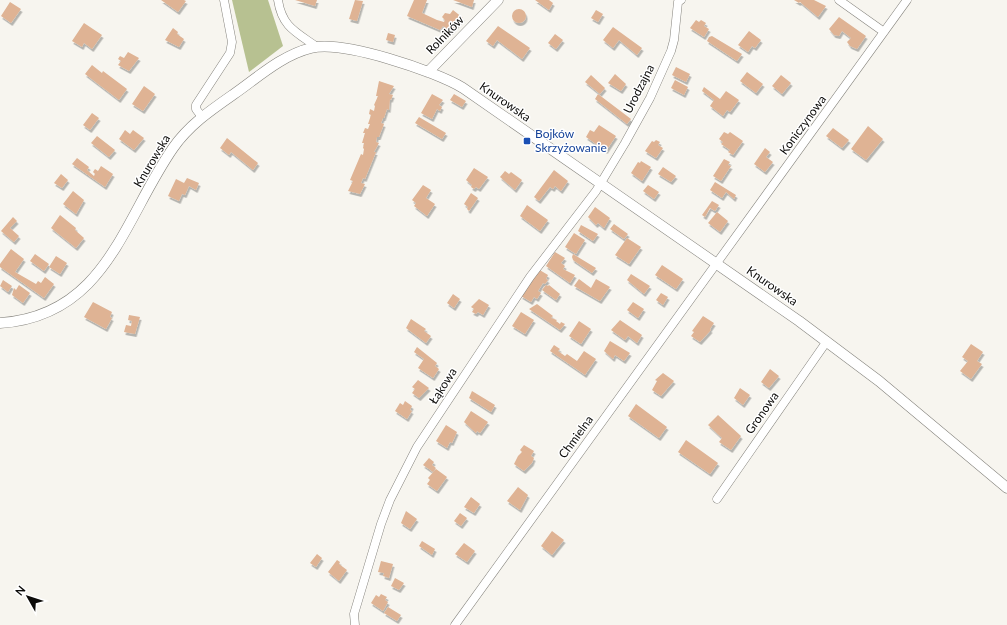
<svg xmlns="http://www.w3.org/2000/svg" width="1007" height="625" font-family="Lato,sans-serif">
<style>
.forest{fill:#b7c191}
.building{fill:#dfb394;filter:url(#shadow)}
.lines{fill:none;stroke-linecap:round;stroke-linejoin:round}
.minor-casing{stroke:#84827c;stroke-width:9}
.tertiary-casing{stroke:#84827c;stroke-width:11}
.minor{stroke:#fff;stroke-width:8}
.tertiary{stroke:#fff;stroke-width:10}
.transit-dot{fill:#1a4fb4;stroke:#fff;stroke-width:1.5}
.labels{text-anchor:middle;stroke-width:3;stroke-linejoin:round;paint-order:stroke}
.street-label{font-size:12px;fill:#0c0b09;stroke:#fff}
.transit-label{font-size:12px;fill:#164399;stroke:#fff;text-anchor:start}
</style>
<defs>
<filter id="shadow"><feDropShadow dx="1.5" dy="3" stdDeviation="0" flood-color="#0004"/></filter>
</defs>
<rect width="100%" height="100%" fill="#f7f5ef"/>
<path class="forest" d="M232,0h36l15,46 -34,26z"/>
<path class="building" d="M161,0h23l2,1 -8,11z
M295,0h22l-2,6z
M355,0l8,1 -6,20 -8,-2z
M414,0h13l-5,13 15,7 7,2 1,-2 -3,-3 3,-4 5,1 3,-4 10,8 -12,14 -8,-6 -3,4 -33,-14z
M453,0h21l-2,7z
M535,0h14l4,3 -4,7z
M794,0h20l12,6 -8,11 -18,-15 -1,1z
M10,2l11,7 -10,14 -10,-7z
M512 16a7 7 0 1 1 14 0a7 7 0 1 1-14 0Z
M596,10l7,4 -5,8 -7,-4z
M839,17l27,19 -9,13 -7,-3 -3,-4 4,-4 -9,-7 -3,5 -5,-1 -5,-6z
M696,20l3,2 2,-2 5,3 -2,3 5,3 -5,8 -14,-9z
M84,23l18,12 -10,14 -8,-6 -2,4 -10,-6z
M498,26l32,22 -8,11 -25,-19 -4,6 -7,-5z
M613,27l29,21 -5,7 -18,-15 -6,8 -10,-8z
M173,28l5,4 -1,2 7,5 -5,8 -14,-7z
M749,31l12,9 -6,8 -3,-2 -4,6 -10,-7z
M388,33l7,2 -2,7 -7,-2z
M555,34l8,6 -7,9 -8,-6z
M712,36l30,18 -5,7 -30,-20 2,-4z
M128,52l11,6 -10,13 -11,-6 3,-4 -3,-2 2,-3 4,2z
M92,65l10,8 1,-2 24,18 -8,11 -34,-26z
M676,67l14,7 -4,8 -14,-7z
M747,72l16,12 -7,9 -16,-12z
M615,74l11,10 -5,7 -13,-8z
M591,75l14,13 -5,6 -15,-12z
M781,75l10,8 -9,11 -10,-8z
M675,80l13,7 -4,8 -13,-7z
M379,81l15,5 -5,8 4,1 -2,5 -1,-1 -1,11 -2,-1 -3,9h-1l-2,5 3,1 -5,13h-2l-1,5 3,1 -5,9h2l-11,27 -2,-1 -2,5 4,1 -5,10 -12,-3 5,-10 -3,-1 11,-26 2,1 1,-6 -1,-1 1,-5h-2l3,-10h-2l2,-5 3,1 2,-5h-2l3,-9 -2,-1 1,-5 4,2 1,-5 -1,-1 4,-9h-2z
M144,86l11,8 -12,17 -11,-7z
M704,87l16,12 6,-8 13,9 -9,12 -3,-2 -4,6 -13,-10 4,-6 4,3 -16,-12z
M432,94l11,6 -4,5 3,2 -2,4 -3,-2 -5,10 -11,-6z
M454,94l12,7 -4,6 -12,-7z
M598,94l33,25 -4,5 -32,-25z
M92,113l7,5 -9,12 -7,-5z
M419,117l27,16 -4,6 -27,-16z
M599,125l17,11 -10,15 -20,-14 4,-7 4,2z
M868,126l15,13 -17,21 -15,-11z
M833,128l16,12 -7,8 -16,-12z
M125,130l5,4 3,-4 11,8 -10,12 -15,-11z
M724,132l4,2 2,-2 13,9 -10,14 -5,-3 2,-2 -9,-6 2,-2 -4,-3z
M97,136l18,14 -6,7 -18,-14z
M227,138l31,25 -5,7 -22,-18 -2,3 -9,-7z
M656,140l4,2 -2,3 5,3 -7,10 -11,-7 7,-10 2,1z
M765,148l5,4 -4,5 7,5 -8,10 -11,-8z
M77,158l12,9 -2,3 7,6 1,-2 -2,-2 2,-3 3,2 3,-5 12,8 -8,13 -33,-23z
M724,159l6,3 -2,3 3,1 -10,15 -8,-5z
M641,161l10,6 -9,14 -11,-8 7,-11 2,1z
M663,167l13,9 -5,6 -13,-8z
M474,168l14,9 -9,12 -3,-2 -2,2 -3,-2 1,-2 -6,-5z
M554,170l14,11 -7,10 -6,-5 -2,3 -3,-2 -11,14 -5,-4z
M505,171l4,3 2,-2 11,8 -7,10 -15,-13z
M61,174l7,6 -6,8 -8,-5z
M187,178l12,5 -3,7 -7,-4 -4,9 -3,-1 -3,7 -11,-5 8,-17 8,4z
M715,182l21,13 -2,4 -8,-7 -4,6 -12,-8z
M423,185l8,5 -5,8 9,6 -8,12 -13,-10 2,-3 -4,-3z
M648,185l11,7 -5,7 -11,-8z
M73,191l11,9 -8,14 -13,-10z
M471,193l7,5 -9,13 -2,-2 1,-2 -4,-3z
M712,201l7,4 -4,6 -5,-3 -5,9 -3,-2z
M527,205l21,15 -8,11 -20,-15z
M595,207l15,11 -6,10 -6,-5 -2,2 -8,-8z
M717,212l11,9 -8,11 -12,-9z
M60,215l16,13 -1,2 9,8 -8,10 -25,-20z
M13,217l4,4 -7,7 9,8 -5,6 -13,-11z
M614,224l14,10 -4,5 -14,-10z
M581,225l17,9 -5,7 -15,-10z
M574,233l11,7 -9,14 -11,-7z
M627,238l14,9 -12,17 -14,-9z
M11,249l13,10 -9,13 21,12 2,-3 3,2 4,-6 9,7 -10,14 -44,-31v-3z
M555,252l10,6 -4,5 4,3 -2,3 12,6 -5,8 -24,-17z
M35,254l14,10 -5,7 -14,-10z
M573,254l23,14 -4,5 -19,-13 -1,-3z
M56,256l11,7 -7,11 -11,-7z
M662,265l21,14 -7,10 -21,-14z
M538,269l10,6 -2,4 2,1 -3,4 -2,-1 -5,8 3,2 -4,6 -3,-2 -3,5 -10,-6z
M631,274l19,12 -6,8 -17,-14z
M579,279l12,9 5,-9 14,8 -10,14 -26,-15z
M3,280l9,6 -4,6 -8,-6z
M19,285l11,8 -7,10 -11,-8 2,-7 2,2z
M546,285l2,1 1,-1 11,9 -4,6 -14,-10z
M661,293l7,4 -5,8 -7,-5z
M453,294l7,5 -6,9 -7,-5z
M479,299l10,6 -6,10 -5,-3 -2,2 -4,-2 2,-3 -3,-2z
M93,302l19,10 -2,5 2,1 -6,11 -22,-12z
M633,302l11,7 -6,9 -11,-8z
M537,304l16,12 -2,2 6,2 -1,1 4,3 1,-2 4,2 -5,6 -31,-21z
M521,312l13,8 -9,14 -13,-8z
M129,315l11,2 -5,17 -11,-2 2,-7 5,1 1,-5 -4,-1z
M703,316l11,7 -4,6 1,1 -11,12 -9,-6 3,-4 -2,-1z
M411,319l15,10 -2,2 7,5 -5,7 -20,-15z
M620,320l22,15 -5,8 -9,-7 -3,4 -14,-10z
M579,321l12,8 -10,15 -12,-8z
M610,341l20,12 -6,8 -9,-6 -2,4 -9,-8z
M971,344l12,8 -6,9 5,3 -11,15 -11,-8 8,-10 -6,-4z
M554,345l6,4 -2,2 7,5 2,-2 10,7 7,-10 12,8 -11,16 -35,-24z
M417,347l20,16 -2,3 4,3 -6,9 -15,-10 6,-9 -10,-7z
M770,369l9,7 -10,12 -8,-6z
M663,373l11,8 -13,15 -9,-6 5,-9 -2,-1z
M418,380l11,8 -10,10 -7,-5 3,-4 -3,-2z
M740,388l10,7 -7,10 -9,-7z
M472,391l23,14 -4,7 -22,-14z
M405,401l7,5 -2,4 2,1 -5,8 -12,-8 5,-8 3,2z
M636,404l31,23 -8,11 -31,-22z
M471,411l17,11 -8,11 -3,-2 -1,2 -12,-11z
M718,415l23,21 -10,14 -12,-8 3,-4 -14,-13z
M446,425l11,7 -5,11 -2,-1 -3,6 -11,-7z
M686,440l32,23 -8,11 -32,-22z
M524,445l10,6 -3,5 3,2 -2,5 -8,8 -10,-7 4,-8 4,-4 -2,-2z
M429,458l5,4 -2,3 4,3 -3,4 -10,-7z
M436,469l11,8 -10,14 -10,-7 3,-4 -2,-2z
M518,487l10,8 -8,15 -13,-9z
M471,497l9,7 -6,9 -10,-6z
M406,511l11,8 -7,10 -9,-6z
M460,513l7,5 -6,8 -7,-5z
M552,531l12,9 -12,15 -11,-9z
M422,541l13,8 -3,6 -13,-9z
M464,543l11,8 -8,11 -12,-8z
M317,554l5,4 -6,9 -6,-4z
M337,560l3,2 -1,2 8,6 -8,11 -11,-9z
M381,561l12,3 -4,14 -6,-2 1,-3 -6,-1z
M395,578l9,5 -5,7 -8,-4z
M381,594l6,3 -2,3 3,2 -5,9 -12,-8 5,-8 3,2z
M388,607l13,8 -4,6 -13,-8z"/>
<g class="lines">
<g class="minor-casing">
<path id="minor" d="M278,0c4,27 18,32 39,47
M839,0l45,32
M202,117l-6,-8v-4l34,-52 2,-11 -8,-42
M717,499l110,-158
M355,625l-1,-11 27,-90 9,-24 27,-53 113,-170 66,-86 29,-48 25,-45 21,-47 3,-11 4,-38 3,-2
M455,625l452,-625"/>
</g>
<g class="tertiary-casing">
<path id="tertiary" d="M428,72l70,-72
M0,323c106,-7 123,-103 173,-175 16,-23 38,-38 61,-54 23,-16 48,-39 77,-46 32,-8 124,23 152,40l336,233 80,60 128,107"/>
</g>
<use href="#minor" class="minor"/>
<use href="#tertiary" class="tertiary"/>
</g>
<rect class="transit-dot" x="523" y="137" width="8" height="8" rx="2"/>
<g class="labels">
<g class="street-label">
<text transform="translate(445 35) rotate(-46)" y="4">Rolników</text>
<text transform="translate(639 89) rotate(-63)" y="4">Urodzajna</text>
<text transform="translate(505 102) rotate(35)" y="4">Knurowska</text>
<text transform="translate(803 125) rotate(-54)" y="4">Koniczynowa</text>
<text transform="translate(152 161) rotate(-59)" y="4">Knurowska</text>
<text transform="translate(772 286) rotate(35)" y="4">Knurowska</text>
<text transform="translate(443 386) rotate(-57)" y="4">Łąkowa</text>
<text transform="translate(762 413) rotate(-55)" y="4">Gronowa</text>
<text transform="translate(576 437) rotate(-54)" y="4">Chmielna</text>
</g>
<g class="transit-label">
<text x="535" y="138">Bojków<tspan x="535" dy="14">Skrzyżowanie</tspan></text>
</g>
</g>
<g transform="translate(28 597) rotate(309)" stroke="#ffffff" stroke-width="3" paint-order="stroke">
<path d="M0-3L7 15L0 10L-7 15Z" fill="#0c0b09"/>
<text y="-6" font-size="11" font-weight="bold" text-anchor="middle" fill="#0c0b09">N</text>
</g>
</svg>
